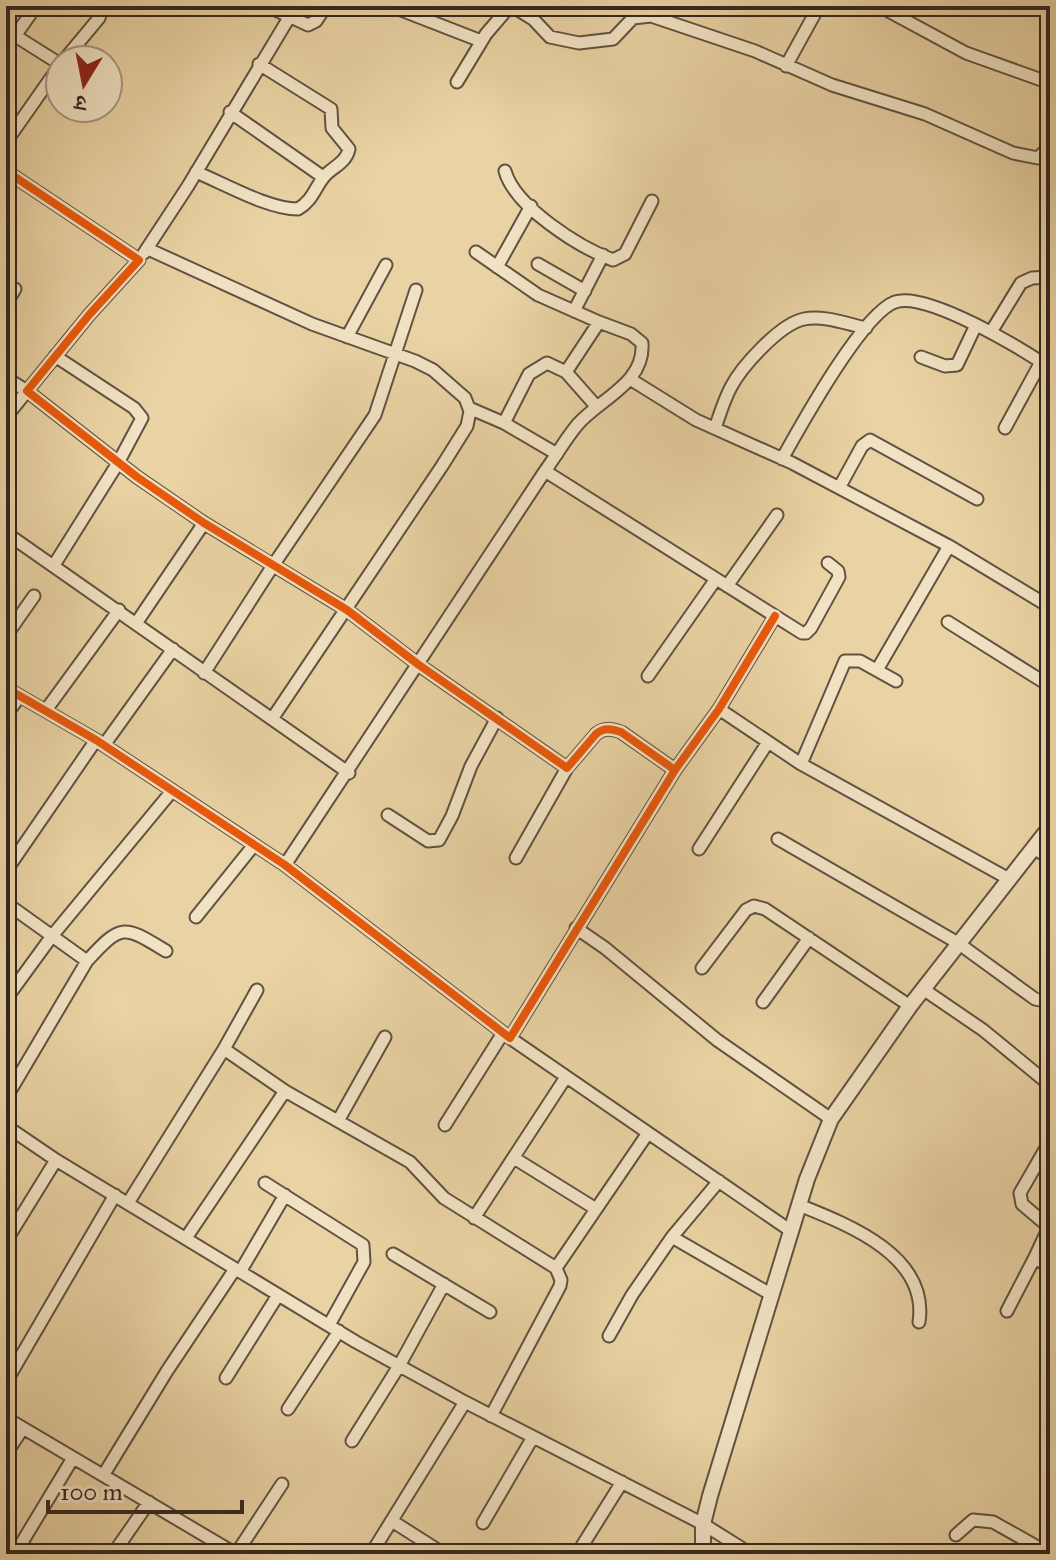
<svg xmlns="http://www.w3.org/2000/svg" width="1056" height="1560" font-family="'IM FELL Great Primer','Noto Serif Devanagari',serif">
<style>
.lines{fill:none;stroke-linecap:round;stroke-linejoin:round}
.minor-casing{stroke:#615241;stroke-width:15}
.tertiary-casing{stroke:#615241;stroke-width:18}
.minor{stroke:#f1e2c3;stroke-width:11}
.tertiary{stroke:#f1e2c3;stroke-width:14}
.cycleway-casing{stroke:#f1e2c3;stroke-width:13}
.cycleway{stroke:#e8590c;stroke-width:8}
</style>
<rect width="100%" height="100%" fill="#e9d2a3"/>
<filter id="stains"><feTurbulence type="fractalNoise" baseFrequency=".0025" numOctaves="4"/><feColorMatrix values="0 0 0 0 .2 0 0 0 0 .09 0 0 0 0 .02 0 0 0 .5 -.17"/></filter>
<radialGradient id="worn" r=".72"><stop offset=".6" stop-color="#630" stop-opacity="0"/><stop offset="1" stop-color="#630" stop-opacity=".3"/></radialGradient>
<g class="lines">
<g class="minor-casing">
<path id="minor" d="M267,6l41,19 8,-4 10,-15
M391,6l90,35
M512,6l21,13 17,18 29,6 34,-4 20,-21 18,-2 104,35 77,34 93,29 88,39 25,5 12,-12
M879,6l87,47 84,30
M6,30l54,34
M15,36l21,-30
M64,60l35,-42 4,-12
M786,66l33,-60
M457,82l29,-48 24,-28
M230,112l93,65
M6,142l54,-77
M6,171l133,89 -50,55 -62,76 110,86 67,46 143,87 72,55 148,103 29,-34c8,-7 16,-5 25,-2l54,38
M505,171c10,36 74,76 108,89l12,-6 27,-53
M196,172c29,12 72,37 102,37 14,-8 16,-19 25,-31 8,-11 23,-14 26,-29l-17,-21 -1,-19 -72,-45
M148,249l164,75 103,37 18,9 32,28 5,13 -3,15 -25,40 -170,253
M476,252l62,43 61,27 32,12 11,9c3,40 -41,55 -64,81 -12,14 -22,32 -33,47
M144,253l44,-67 108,-180
M538,264l47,27
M497,267l34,-61
M6,304l9,-15
M574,311l29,-56
M991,332l30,-49 11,-5 18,-1
M347,337l39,-72
M921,357l24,9 12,-1 19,-40
M566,372l33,-50
M6,378l21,13 -21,26
M630,379l66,41 96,43 157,83 101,61
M469,408l35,15 53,31
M504,423l25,-49 18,-11 19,9 30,34
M715,428c5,-14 9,-28 16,-41 11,-21 49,-63 73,-68 20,-4 43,5 62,9
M1005,428l36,-66
M782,459c19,-34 80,-145 113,-157 31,-11 128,47 155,66
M839,488l23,-42 8,-6 107,59
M6,533l343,240
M54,565l64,-102 24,-45 -8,-10 -79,-52
M727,586l50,-71
M137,622l67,-99
M948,622l102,64
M6,636l28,-40
M877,670l72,-124
M204,673l70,-109 101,-149 41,-125
M648,676l68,-97
M6,688l90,52 189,125 225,173 165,-268 44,-61 56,-93
M719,709l82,55 208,115
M46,710l73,-100
M6,715l14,-19
M104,745l69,-96
M801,764l44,-103h15l36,20
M388,815l40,26 11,-1 13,-24 19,-50 26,-48
M778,839l180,104 77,56 15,3
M699,849l69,-107
M1035,849l15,9
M516,858l51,-90
M285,865l260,-394 257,162h4l5,-5 28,-51 -1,-6 -10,-8
M6,871l90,-131
M6,903l81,58 -81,137
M196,917l58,-72
M576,928l29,20 112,92 114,79
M87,961c35,-38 36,-36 79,-10
M702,968l44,-58 8,-4 11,3 145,97
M923,989l60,41 67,55
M6,999l46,-63 120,-145
M763,1002l46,-64
M510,1038l281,193
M224,1049l33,-59
M338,1121l47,-84
M445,1125l58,-92
M6,1126l50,34 300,182 109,60 238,122 48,30
M1050,1141l-30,52 2,11 27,23 -14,30 15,11
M514,1158l82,51
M719,1181l-47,56 100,58
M265,1183l98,62 1,17 -35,63
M128,1203l96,-154 61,42 125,71 34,36 112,70 92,-135
M799,1205c50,20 130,51 120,117
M474,1218l92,-141
M186,1238l99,-147
M6,1241l50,-81
M393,1254l97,58
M240,1272l45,-77
M1007,1311l28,-54
M609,1336l23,-41 40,-58
M226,1378l52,-83
M6,1382l109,-187
M288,1409l51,-78
M491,1416l69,-130 1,-6 -5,-12
M6,1418l230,136
M352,1441l47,-75 45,-82
M6,1454l17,-26
M104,1474l63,-103 68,-102
M392,1521l52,33
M483,1523l50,-86
M956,1535l17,-15 20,2 57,32
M15,1554l58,-96
M113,1554l36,-52
M236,1554l46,-70
M371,1554l94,-152
M577,1554l45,-72"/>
</g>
<g class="tertiary-casing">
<path id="tertiary" d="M703,1554v-30l7,-28 97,-317 24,-60 79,-113 140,-179"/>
</g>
<use href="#minor" class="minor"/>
<use href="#tertiary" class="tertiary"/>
<g class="cycleway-casing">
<path id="cycleway" d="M6,171l133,89 -50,55 -62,76 110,86 67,46 143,87 72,55 148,103 29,-34c8,-7 16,-5 25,-2l54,38
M6,688l90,52 189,125 225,173 165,-268 44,-61 56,-93"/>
</g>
<use href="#cycleway" class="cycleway"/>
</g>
<rect width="1056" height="1560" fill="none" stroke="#e9d2a3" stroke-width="32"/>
<rect x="8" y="8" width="1040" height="1544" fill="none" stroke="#342720" stroke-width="4"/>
<rect x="16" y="16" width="1024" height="1528" fill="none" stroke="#342720" stroke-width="2"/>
<g transform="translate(84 84) rotate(190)"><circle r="38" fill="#f1e2c3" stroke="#a59782" stroke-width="2"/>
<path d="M0-6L14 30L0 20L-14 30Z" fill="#8f2418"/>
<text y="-12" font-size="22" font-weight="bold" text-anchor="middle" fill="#342720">उ</text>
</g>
<path d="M48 1500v12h194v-12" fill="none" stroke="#342720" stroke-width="4"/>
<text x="60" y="1500" font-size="24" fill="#342720" stroke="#f1e2c3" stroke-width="6" paint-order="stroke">100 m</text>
<rect width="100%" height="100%" filter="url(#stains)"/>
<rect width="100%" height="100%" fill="url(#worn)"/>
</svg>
